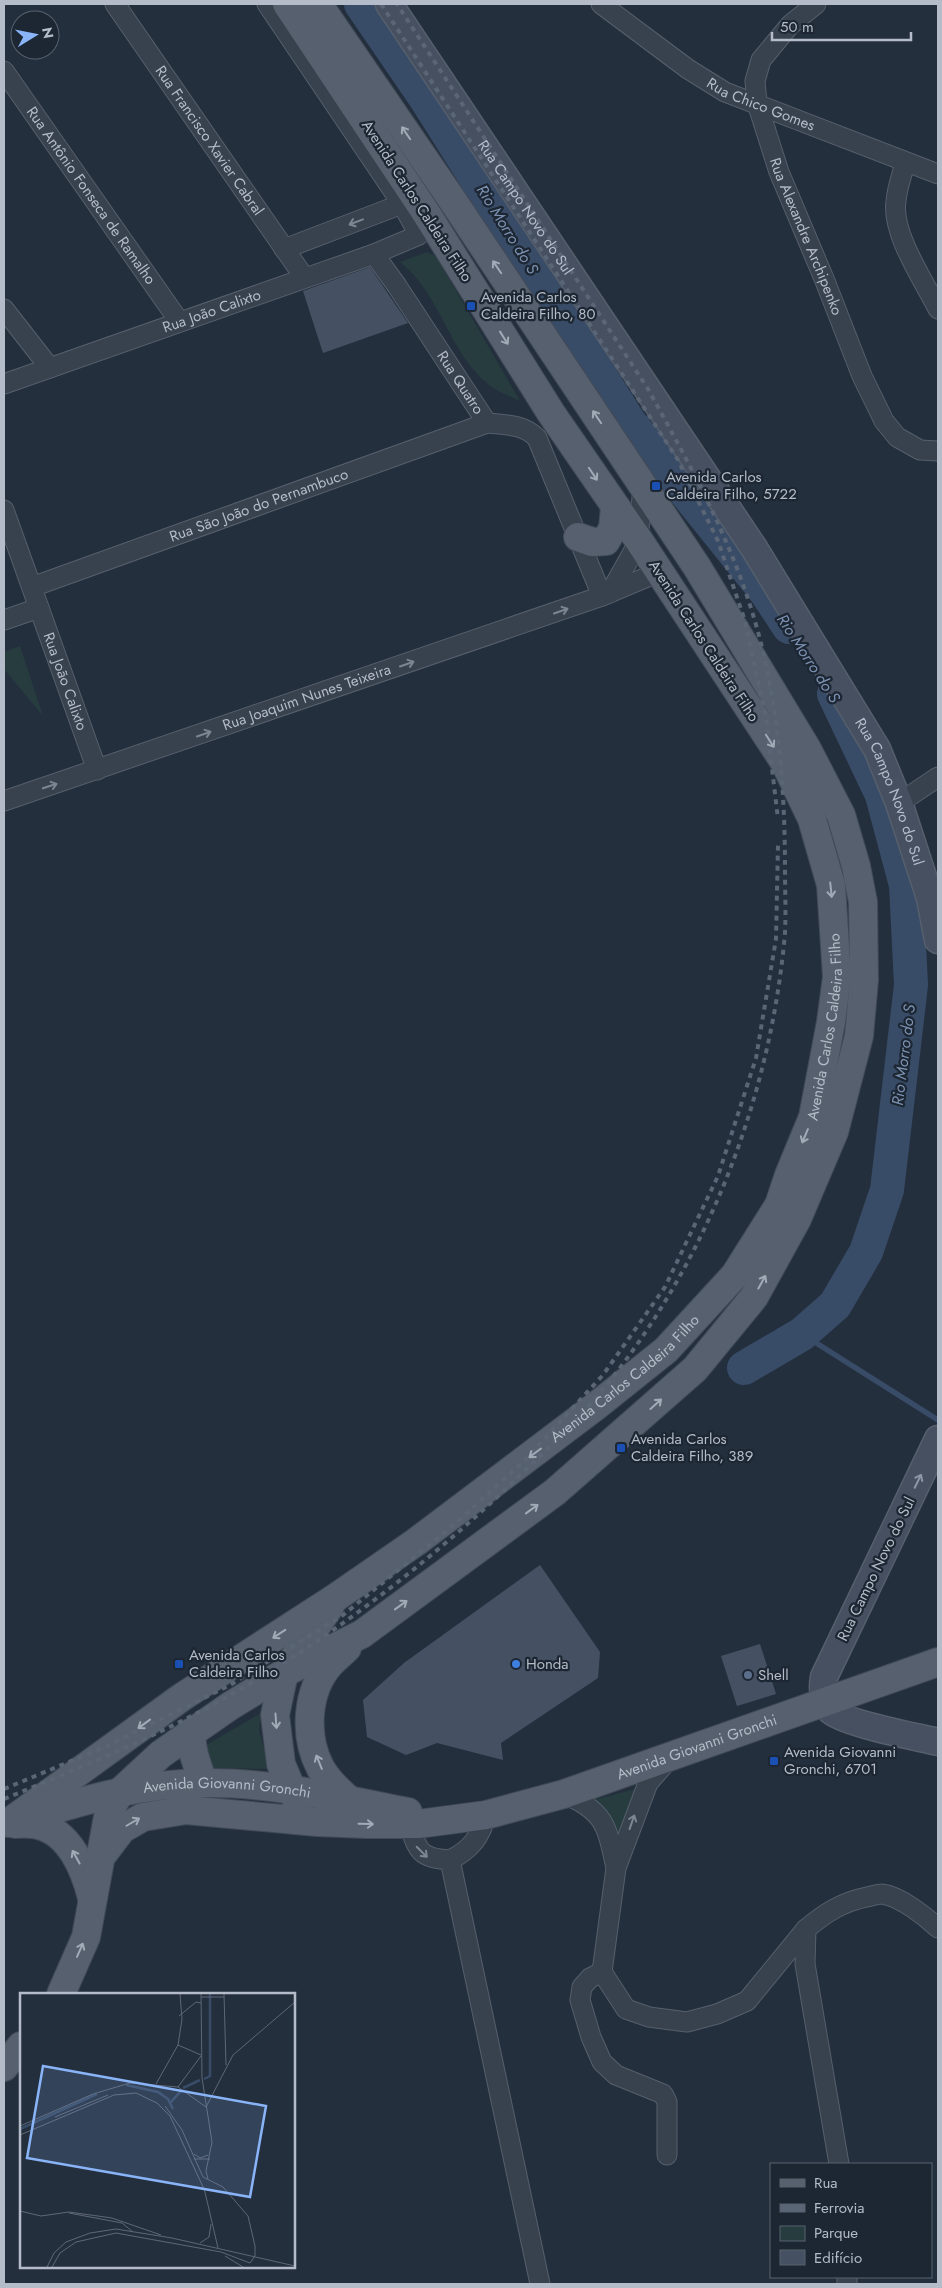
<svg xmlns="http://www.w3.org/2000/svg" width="942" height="2288" font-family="Jost,sans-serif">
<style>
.green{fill:#263c3f}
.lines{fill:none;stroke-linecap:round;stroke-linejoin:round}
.stream{stroke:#394c67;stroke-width:5.5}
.river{stroke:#394c67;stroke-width:34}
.building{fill:#455162}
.street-casing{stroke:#565f6c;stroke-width:21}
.secondary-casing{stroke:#565f6c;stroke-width:29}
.primary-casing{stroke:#414a57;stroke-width:30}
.street{stroke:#38414e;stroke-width:19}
.secondary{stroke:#465061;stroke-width:26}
.primary{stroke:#56606e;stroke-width:28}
.rail{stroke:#5a6575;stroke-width:4;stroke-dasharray:5 5;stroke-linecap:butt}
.oneway{stroke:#a1aab7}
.oneway2{stroke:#7c8592}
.oneway3{stroke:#8e96a5}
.transit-dot{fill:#1a4fb4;stroke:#1d2633;stroke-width:2}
.shop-dot{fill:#3f7fe0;stroke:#1d2633;stroke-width:2}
.service-dot{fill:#5c6f8a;stroke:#1d2633;stroke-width:2}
.labels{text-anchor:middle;stroke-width:4.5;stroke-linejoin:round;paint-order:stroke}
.street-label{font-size:15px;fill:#b4bcc9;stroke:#1d2633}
.poi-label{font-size:15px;fill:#b4bcc9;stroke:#1d2633;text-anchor:start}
.water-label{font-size:16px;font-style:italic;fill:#7c92b1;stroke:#1d2633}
.inset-river{fill:none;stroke:#394c67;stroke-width:2.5}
.inset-road{fill:none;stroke:#5e6776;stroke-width:1}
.view{fill:#8ab4f8;fill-opacity:0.15;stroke:#8ab4f8;stroke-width:2.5}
.inset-edge{fill:none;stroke:#b4bcc9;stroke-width:2.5}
</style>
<rect width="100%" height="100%" fill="#242f3e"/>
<path class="green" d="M427,252l7,3 6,8 80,138c-10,-5 -22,-9 -31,-16 -40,-32 -49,-92 -89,-123z
M20,646l23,70 -39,-47v-17z
M261,1713l-2,17 10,39 -64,-1 -4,-20z
M639,1788l-22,66 -23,-54z"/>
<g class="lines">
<path class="stream" d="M802,1334l136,86"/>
<path class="river" d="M361,4l65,95 204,324 136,169 23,35
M744,1368l58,-34 33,-29 31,-53 21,-62 24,-205 -5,-100 -24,-90 -48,-101"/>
</g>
<path class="building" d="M370,267l38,56 -85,30 -20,-62z
M540,1565l60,87 -2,26 -97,65 2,17 -66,-17 -31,12 -39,-18 -4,-37 41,-37z
M760,1644l16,50 -39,12 -16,-50z"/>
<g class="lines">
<g class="street-casing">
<g id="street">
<path id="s1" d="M115,4l189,273"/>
<path id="s2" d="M601,4l87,65 37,23 213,82"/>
<path id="s3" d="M816,4l-26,21 -29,35 -6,21 2,22 22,69 46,109 37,95 22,45 13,16 23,13 18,1"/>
<path id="s4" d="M4,71l175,250"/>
<path d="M905,163c-3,12 -8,25 -9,38 -5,32 28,80 42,108"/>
<path d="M284,249l118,-45"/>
<path id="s5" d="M374,254l23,32 90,137c19,2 36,1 50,15l65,158"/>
<path d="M4,309l46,59"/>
<path id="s6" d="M4,384l370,-130 45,-19 -17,-31 -135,-200"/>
<path id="s7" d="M4,510l93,260"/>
<path id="s8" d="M32,587l455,-164"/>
<path d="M610,593l23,-41 5,-13 5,-52"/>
<path d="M4,620l35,-12"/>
<path id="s9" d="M4,801l598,-205 57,-24"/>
<path d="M899,803l39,-26"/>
<path d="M669,1759l-21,24 -32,85 -14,104 24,37 23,8 38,5 30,-8 30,-13 59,-72"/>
<path d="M564,1794c41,17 43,32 52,74"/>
<path d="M409,1824c9,28 11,34 41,36 20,-10 31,-23 36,-45"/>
<path d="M450,1860l90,424"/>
<path d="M602,1972l-12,6 -8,9 -2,13 11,37 11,25 14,13 47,19 4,8v53"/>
<path d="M839,2164l-34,-200 1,-35c19,-16 36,-27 61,-32 5,-1 11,-3 15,-3 18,2 44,23 56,34"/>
<path d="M847,2277v7"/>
</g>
</g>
<g class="secondary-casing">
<g id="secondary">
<path id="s10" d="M389,4l365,544 123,201 22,54 31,95 8,42"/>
<path d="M938,1439l-114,238c-2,12 -2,23 6,33 12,13 88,27 108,32"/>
</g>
</g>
<g class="primary-casing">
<g id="primary">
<path d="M578,537l14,5 14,-1 7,-13 2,-21"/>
<path d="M347,1648c-5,5 -12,11 -17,16 -24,27 -26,72 -10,103 7,13 18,23 29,33"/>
<path d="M190,1733l4,22 9,28"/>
<path d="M298,1804l-17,-40 -6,-49 9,-42 46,-67"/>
<path id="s11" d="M30,1817c57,-18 114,-34 175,-34 68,-1 136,16 203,29"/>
<path id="s12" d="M8,1823l174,-126 153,-99 81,-56 180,-136 70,-56 69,-75 44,-70 10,-30 24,-58 18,-95 6,-45 -6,-92 -19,-66 -27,-56 -147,-224 -87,-126 -125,-200 -139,-209"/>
<path d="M15,1824c7,0 16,-1 23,1 32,7 47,45 54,73"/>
<path id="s13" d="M103,1854l19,-25 21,-12 43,-7 131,12 49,2h52l68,-9 78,-21 374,-132"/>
<path d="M61,1994l25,-57 23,-126 12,-20 40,-37 69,-48 54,-33 78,-39 193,-142 140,-123 59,-72 43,-78 37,-87 25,-96 5,-56 -1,-78 -7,-36 -15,-51 -34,-66 -110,-182 -246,-369 -133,-194"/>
<path d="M4,2067l17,-21"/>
</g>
</g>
<use href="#street" class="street"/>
<use href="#secondary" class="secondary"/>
<use href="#primary" class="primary"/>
<path class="rail" d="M381,4l297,456 40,81 27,80 21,97 12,101
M4,1789l101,-42 125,-62 113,-70 113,-92 68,-62 79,-86 62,-88 53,-111 38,-118 20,-119 2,-95
M4,1799c78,-32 157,-64 230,-106 94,-54 181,-120 261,-194 39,-37 80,-75 114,-117 101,-127 162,-288 176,-449 1,-21 0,-43 0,-64 0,-82 -7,-171 -31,-251 -24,-81 -65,-155 -106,-229l-251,-385"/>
</g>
<defs><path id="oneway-shaft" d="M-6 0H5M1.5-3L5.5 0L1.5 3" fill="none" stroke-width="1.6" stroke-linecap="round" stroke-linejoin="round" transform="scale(1.25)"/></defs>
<g class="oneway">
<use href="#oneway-shaft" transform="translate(406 133) rotate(-124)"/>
<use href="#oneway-shaft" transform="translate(497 267) rotate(-124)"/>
<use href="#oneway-shaft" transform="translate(504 338) rotate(58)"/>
<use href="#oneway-shaft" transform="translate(597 417) rotate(-124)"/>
<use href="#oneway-shaft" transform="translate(593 474) rotate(56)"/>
<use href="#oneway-shaft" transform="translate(770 741) rotate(57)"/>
<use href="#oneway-shaft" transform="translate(831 890) rotate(84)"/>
<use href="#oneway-shaft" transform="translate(805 1136) rotate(113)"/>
<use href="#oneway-shaft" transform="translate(762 1282) rotate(-61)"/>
<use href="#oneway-shaft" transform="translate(656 1404) rotate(-42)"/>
<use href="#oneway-shaft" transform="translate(535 1453) rotate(143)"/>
<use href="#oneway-shaft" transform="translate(532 1509) rotate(-36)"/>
<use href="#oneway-shaft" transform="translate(401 1605) rotate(-36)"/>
<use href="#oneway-shaft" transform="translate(279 1634) rotate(147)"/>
<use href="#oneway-shaft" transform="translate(276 1721) rotate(86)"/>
<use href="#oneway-shaft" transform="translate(144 1724) rotate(144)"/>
<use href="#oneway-shaft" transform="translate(319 1762) rotate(-112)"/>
<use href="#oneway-shaft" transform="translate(133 1822) rotate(-30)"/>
<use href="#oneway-shaft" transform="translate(366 1824) rotate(1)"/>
<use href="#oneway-shaft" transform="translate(76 1857) rotate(-119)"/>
<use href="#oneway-shaft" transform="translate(80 1950) rotate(-66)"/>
</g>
<g class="oneway2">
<use href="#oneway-shaft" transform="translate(356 222) rotate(159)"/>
<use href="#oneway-shaft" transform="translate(561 611) rotate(-19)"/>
<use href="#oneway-shaft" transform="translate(407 664) rotate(-19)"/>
<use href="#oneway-shaft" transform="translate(204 734) rotate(-19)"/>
<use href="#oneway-shaft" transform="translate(50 786) rotate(-18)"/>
<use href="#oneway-shaft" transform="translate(632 1822) rotate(-71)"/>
<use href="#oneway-shaft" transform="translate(422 1852) rotate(45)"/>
</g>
<use class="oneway3" href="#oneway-shaft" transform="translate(918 1481) rotate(-64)"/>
<g class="transit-dot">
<rect x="466" y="301" width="10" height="10" rx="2.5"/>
<rect x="651" y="481" width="10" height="10" rx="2.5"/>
<rect x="616" y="1443" width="10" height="10" rx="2.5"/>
<rect x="174" y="1659" width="10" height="10" rx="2.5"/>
<rect x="769" y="1756" width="10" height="10" rx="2.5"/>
</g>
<circle class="shop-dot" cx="516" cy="1664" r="5"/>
<circle class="service-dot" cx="748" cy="1675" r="5"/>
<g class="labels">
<g class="street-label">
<text dy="5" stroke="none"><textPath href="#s2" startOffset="190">Rua Chico Gomes</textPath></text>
<text dy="5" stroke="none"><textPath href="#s1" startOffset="166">Rua Francisco Xavier Cabral</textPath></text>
<text dy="5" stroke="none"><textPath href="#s4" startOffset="152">Rua Antônio Fonseca de Ramalho</textPath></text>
<text transform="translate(417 201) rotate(57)" y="5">Avenida Carlos Caldeira Filho</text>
<text dy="5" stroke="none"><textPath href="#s10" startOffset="245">Rua Campo Novo do Sul</textPath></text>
<text dy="5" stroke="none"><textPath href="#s3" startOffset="265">Rua Alexandre Archipenko</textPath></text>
<text dy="5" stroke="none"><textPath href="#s6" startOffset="220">Rua João Calixto</textPath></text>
<text dy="5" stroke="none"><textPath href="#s5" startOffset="155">Rua Quatro</textPath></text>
<text dy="5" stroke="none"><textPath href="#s8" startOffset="241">Rua São João do Pernambuco</textPath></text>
<text transform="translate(704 641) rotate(57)" y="5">Avenida Carlos Caldeira Filho</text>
<text dy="5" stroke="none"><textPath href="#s7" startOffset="182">Rua João Calixto</textPath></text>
<text dy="5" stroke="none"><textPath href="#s9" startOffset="320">Rua Joaquim Nunes Teixeira</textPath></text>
<text dy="5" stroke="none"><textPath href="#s10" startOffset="935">Rua Campo Novo do Sul</textPath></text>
<text dy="5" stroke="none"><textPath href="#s12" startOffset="1181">Avenida Carlos Caldeira Filho</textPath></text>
<text dy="5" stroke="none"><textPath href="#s12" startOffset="761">Avenida Carlos Caldeira Filho</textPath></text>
<text transform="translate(876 1569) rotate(-64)" y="5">Rua Campo Novo do Sul</text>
<text dy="5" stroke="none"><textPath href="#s13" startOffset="622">Avenida Giovanni Gronchi</textPath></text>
<text dy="5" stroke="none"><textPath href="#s11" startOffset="201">Avenida Giovanni Gronchi</textPath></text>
</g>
<g class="poi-label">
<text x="481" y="302">Avenida Carlos<tspan x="481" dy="17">Caldeira Filho, 80</tspan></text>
<text x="666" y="482">Avenida Carlos<tspan x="666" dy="17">Caldeira Filho, 5722</tspan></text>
<text x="631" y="1444">Avenida Carlos<tspan x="631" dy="17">Caldeira Filho, 389</tspan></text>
<text x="189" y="1660">Avenida Carlos<tspan x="189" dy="17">Caldeira Filho</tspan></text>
<text x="526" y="1669">Honda</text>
<text x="758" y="1680">Shell</text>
<text x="784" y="1757">Avenida Giovanni<tspan x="784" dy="17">Gronchi, 6701</tspan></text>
</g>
<g class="water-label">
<text transform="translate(508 229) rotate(58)" y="6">Rio Morro do S</text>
<text transform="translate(809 658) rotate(57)" y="6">Rio Morro do S</text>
<text transform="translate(903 1055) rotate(-83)" y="6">Rio Morro do S</text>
</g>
</g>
<g transform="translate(20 1993)">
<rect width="275" height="275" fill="#242f3e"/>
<path class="inset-river" d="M184,86l6,-3v-82M106,92l32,7 10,7 5,10M163,95l17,-8M150,110l11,-12M0,136l77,-35"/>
<path class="inset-road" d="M181,1l1,84 10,64 -6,29 2,8M204,1l2,71M181,4h23M159,23l17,-14 5,1M158,52l23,10M136,91l22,-39 4,-26 -2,-25M158,94l23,-31M145,113l17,24 21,47M186,114l27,-52 62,-53M35,124l53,-22M0,133l73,-32 37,-11 48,4 28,20M0,142l94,-40 22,-2 21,10 13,13 34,73M174,161l6,4 8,-3M174,166h16M184,195l14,60M0,218l21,5 28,-4 43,6 49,17M49,220l53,10 11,9M180,250l9,-6 2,-13M205,263l18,11M27,274l7,-14 12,-11 24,-9 26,-4 56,9 123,28M32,274l8,-14 16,-11 40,-9 105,19 29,11 5,-7v-10l-7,-30 -25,-29 -20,-10"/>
<path class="view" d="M23,73l223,40 -16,91 -223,-39z"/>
<rect width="275" height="275" class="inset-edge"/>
</g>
<rect width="942" height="2288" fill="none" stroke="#b4bcc9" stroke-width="10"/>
<rect x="770" y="2163" width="162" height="115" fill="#1d2633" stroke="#59626f"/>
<rect x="780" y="2179" width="25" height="8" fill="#56606e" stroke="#59626f"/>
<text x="814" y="2188" font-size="15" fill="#b4bcc9">Rua</text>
<rect x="780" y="2204" width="25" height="8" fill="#5a6575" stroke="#59626f"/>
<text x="814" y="2213" font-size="15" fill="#b4bcc9">Ferrovia</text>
<rect x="780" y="2226" width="25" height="15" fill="#263c3f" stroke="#59626f"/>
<text x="814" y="2238" font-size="15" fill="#b4bcc9">Parque</text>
<rect x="780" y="2250" width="25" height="15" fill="#455162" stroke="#59626f"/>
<text x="814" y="2263" font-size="15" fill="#b4bcc9">Edifício</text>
<g transform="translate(35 35) rotate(80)"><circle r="24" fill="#1d2633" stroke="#59626f"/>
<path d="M0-4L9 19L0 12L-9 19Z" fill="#8ab4f8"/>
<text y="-8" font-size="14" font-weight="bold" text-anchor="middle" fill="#b4bcc9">N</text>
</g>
<path d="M772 32v8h139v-8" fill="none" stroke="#b4bcc9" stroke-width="2.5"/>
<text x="780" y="32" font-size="15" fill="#b4bcc9" stroke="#1d2633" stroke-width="4" paint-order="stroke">50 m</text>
</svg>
